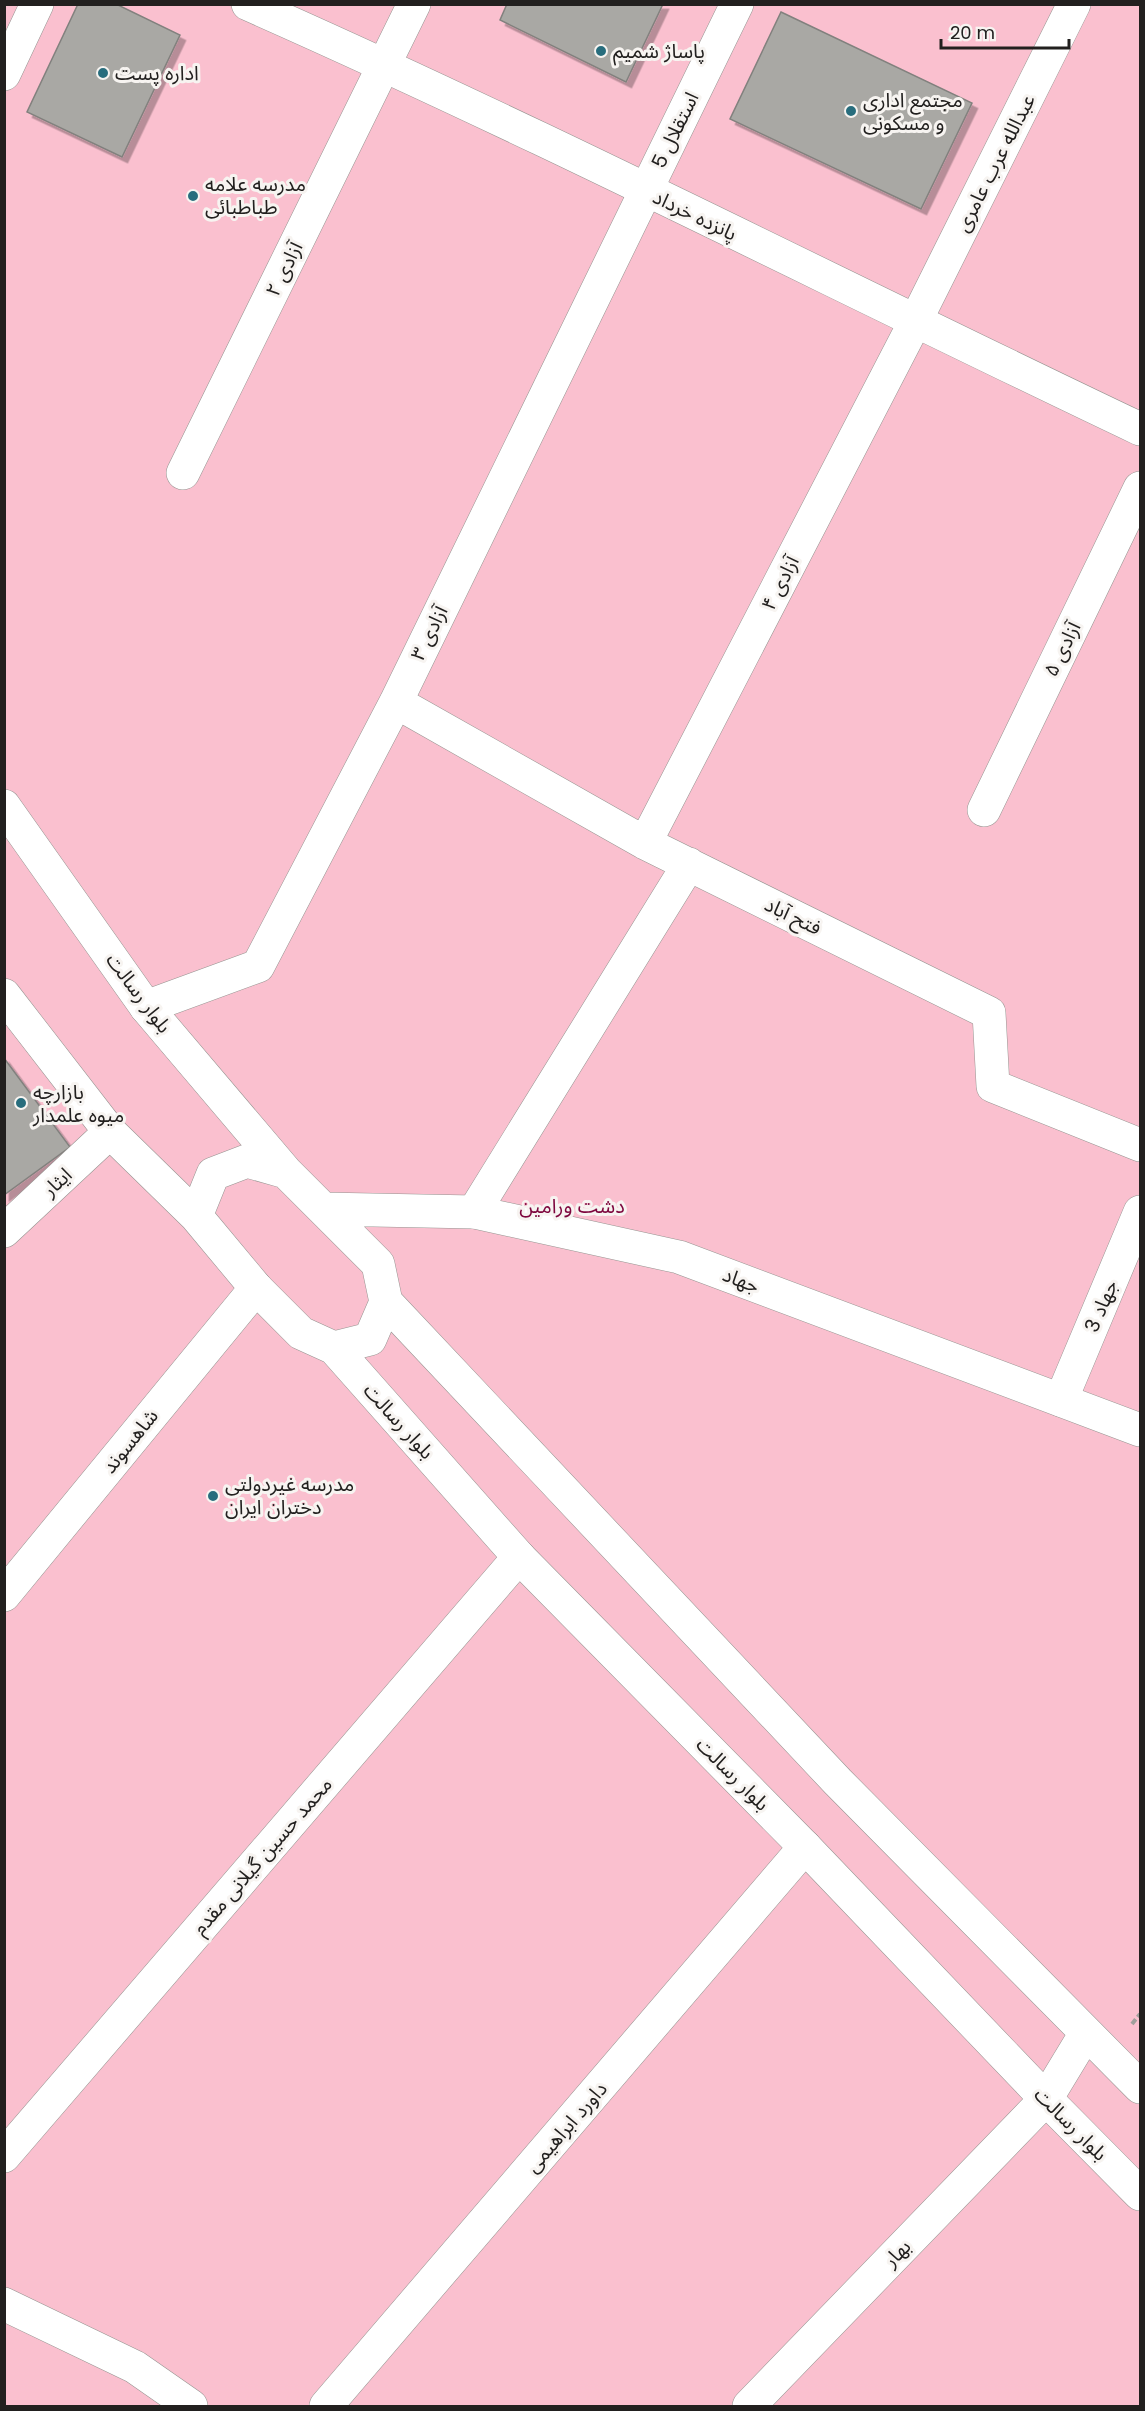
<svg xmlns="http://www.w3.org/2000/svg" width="1145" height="2411" font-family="Poppins,'Noto Sans Arabic',sans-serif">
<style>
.green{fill:#fac0cf}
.building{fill:#a9a8a4;stroke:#82817e;stroke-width:1.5;filter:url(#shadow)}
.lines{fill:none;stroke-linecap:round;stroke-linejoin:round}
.street-casing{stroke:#969491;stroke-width:34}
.secondary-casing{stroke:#969491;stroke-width:34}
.primary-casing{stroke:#969491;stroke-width:34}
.path{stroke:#a19f9c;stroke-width:4;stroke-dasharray:6 3;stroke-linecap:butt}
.street{stroke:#fff;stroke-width:33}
.secondary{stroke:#fff;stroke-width:33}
.primary{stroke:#fff;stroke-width:33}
.poi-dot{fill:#286d7d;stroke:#f7f4f1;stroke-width:2}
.labels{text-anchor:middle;stroke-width:6;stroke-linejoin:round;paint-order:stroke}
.poi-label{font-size:20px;fill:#22201f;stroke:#f7f4f1;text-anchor:start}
.street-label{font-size:20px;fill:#22201f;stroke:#f7f4f1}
.park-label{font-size:20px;fill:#7d053d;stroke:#f7f4f1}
</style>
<defs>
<filter id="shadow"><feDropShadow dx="5.5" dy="5.5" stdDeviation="0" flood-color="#0004"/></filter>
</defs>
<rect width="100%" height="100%" fill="#eae7e4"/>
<path class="green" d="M5,5h1135v2401h-1135z"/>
<path class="building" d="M78,4h38l64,31 -58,122 -95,-45z
M507,4h156l-37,78 -126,-62z
M781,12l191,91 -51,106 -191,-90z
M4,1058l66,89 -66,48z"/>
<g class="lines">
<g class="street-casing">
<path id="street" d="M4,74l33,-70
M183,473l231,-469
M396,702l249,141 344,170 4,73 147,59
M984,810l156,-322
M645,843l270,-521 159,-318
M146,1007l112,-41 138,-264 341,-698
M474,1212l215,-348
M4,1231l106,-99
M1061,1400l79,-188
M4,1595l252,-307
M4,2156l515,-599
M4,2304l131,63 56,39
M326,2406l479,-559"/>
</g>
<g class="secondary-casing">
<path id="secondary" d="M4,806l142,201 140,165 92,92 8,38 -16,37 -36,9 -33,-15 -45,-45 -60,-72 17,-42 34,-13 39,11
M4,995l106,137 86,84
M323,1209l151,3 205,45 461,173
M386,1302l452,480 302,305
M334,1348l185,209 286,290 241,252 94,95
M749,2406l297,-307 40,-66"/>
</g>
<g class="primary-casing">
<path id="primary" d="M248,4c301,133 595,284 892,425"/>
</g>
<path class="path" d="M1132,2024l8,-10"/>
<use href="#street" class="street"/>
<use href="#secondary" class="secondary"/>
<use href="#primary" class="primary"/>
</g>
<g class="poi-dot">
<circle cx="601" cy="51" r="6"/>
<circle cx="103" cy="73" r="6"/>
<circle cx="851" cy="111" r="6"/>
<circle cx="193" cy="196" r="6"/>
<circle cx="21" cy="1103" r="6"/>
<circle cx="213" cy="1496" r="6"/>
</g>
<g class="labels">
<g class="poi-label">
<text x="613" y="58">پاساژ شمیم</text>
<text x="115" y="80">اداره پست</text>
<text x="863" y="107">مجتمع اداری<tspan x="863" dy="23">و مسکونی</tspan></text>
<text x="205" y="191">مدرسه علامه<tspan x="205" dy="23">طباطبائی</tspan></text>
<text x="33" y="1099">بازارچه<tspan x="33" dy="23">میوه علمدار</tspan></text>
<text x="225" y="1491">مدرسه غیردولتی<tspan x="225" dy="23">دختران ایران</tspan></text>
</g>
<g class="street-label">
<text transform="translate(675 130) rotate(-64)" y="7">استقلال 5</text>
<text transform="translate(995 163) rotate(-63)" y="7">عبدالله عرب عامری</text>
<text transform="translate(695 215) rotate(26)" y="7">پانزده خرداد</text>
<text transform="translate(284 269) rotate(-64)" y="7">آزادی ۲</text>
<text transform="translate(780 583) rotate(-63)" y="7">آزادی ۴</text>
<text transform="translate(429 633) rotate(-64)" y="7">آزادی ۳</text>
<text transform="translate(1062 649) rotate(-64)" y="7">آزادی ۵</text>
<text transform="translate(793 916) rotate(26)" y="7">فتح آباد</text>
<text transform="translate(139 993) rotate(53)" y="7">بلوار رسالت</text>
<text transform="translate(57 1182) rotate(-43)" y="7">ایثار</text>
<text transform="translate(741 1280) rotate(21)" y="7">جهاد</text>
<text transform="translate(1101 1306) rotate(-67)" y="7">جهاد 3</text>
<text transform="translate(399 1421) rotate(48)" y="7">بلوار رسالت</text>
<text transform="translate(130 1441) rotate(-51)" y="7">شاهسوند</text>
<text transform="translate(733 1774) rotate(45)" y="7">بلوار رسالت</text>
<text transform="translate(262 1856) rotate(-49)" y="7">محمد حسین گیلانی مقدم</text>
<text transform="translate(1071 2124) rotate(45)" y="7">بلوار رسالت</text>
<text transform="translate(566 2127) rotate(-49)" y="7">داورد ابراهیمی</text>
<text transform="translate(897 2253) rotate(-46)" y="7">بهار</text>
</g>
<g class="park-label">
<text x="572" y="1213">دشت ورامین</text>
</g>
</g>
<rect width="1145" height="2411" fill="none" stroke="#22201f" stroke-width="12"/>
<path d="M941 39v9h128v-9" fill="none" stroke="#22201f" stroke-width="3"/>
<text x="950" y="39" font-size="18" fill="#22201f" stroke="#f7f4f1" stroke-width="4.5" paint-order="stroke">20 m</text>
</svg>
